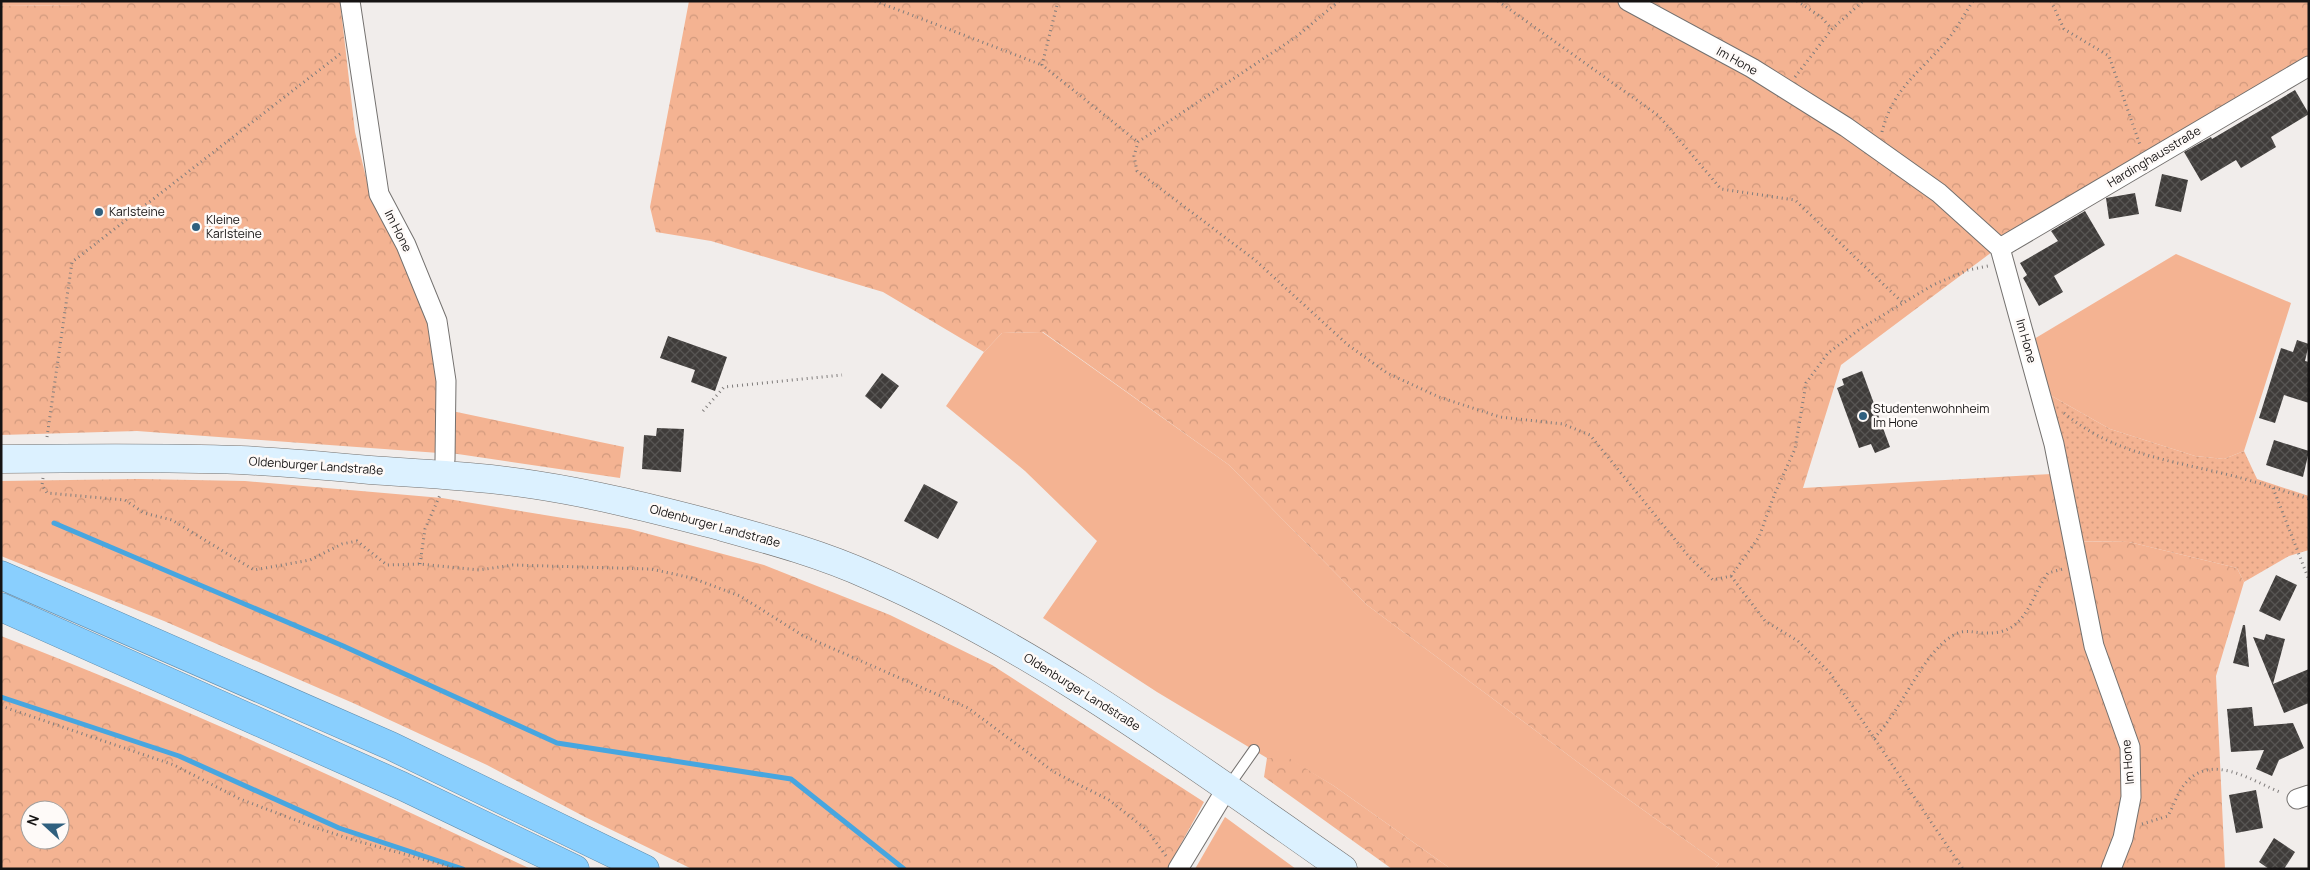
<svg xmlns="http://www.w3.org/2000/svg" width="2310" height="870" font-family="Manrope,sans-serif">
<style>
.green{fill:#f4b392}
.forest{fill:url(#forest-crowns);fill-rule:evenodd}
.park{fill:url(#park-dots)}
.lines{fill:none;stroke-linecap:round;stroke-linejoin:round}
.stream{stroke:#47a6e0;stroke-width:5}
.building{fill:url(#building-cross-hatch)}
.lane-casing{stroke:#74716f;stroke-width:12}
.street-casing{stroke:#74716f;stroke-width:21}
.secondary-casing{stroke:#74716f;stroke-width:29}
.highway-casing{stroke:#608dac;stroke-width:29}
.path{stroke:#807d7c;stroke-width:3;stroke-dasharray:1 4;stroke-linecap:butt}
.lane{stroke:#fff;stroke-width:10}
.street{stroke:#fff;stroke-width:19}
.secondary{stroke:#dcf1ff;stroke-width:28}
.highway{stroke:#89cffe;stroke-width:28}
.poi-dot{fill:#30607f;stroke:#fefaf8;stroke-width:2}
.labels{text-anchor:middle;stroke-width:5;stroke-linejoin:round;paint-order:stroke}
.street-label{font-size:12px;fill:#151313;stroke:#fefaf8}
.poi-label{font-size:12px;fill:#151313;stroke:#fefaf8;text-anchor:start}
</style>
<defs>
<pattern id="forest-crowns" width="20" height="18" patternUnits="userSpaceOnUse" patternTransform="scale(1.25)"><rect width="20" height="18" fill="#f4b392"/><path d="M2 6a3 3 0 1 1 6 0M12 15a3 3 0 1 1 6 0" fill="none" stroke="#d0997d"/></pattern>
<pattern id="park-dots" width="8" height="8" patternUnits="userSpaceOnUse" patternTransform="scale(1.25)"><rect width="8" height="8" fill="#f4b392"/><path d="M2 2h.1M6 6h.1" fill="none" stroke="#d0997d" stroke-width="1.8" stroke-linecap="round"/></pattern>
<pattern id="building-cross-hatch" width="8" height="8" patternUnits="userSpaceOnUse" patternTransform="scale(1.25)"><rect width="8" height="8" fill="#3f3c3a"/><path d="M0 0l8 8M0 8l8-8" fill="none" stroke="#575553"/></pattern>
</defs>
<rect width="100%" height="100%" fill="#f1edeb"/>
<path class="green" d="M1,1h80l-1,4 -79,1z
M2176,254l115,49 -47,148 -20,8 -29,-3 -85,-27 -60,-34 -16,-56z
M1042,332l187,133 138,140 244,182 108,77 -5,5h-263l-117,-83 -45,-27 -22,-1 -110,-66 -114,-74 54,-77 -72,-70 -79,-65 38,-54 18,-19z
M1225,817l71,52h-101z"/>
<path class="forest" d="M81,1h259l15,131 16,66 30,50 32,75 9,57 -3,73 -302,-22 -136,4v-429l79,-1z
M689,1h1620v65l-313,183 -155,116 -38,123 249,-14 12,67 65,1 108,26 7,14 -28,94 9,193h-511l5,-5 -108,-77 -244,-182 -138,-140 -186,-133 -41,1 -18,19 -101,-60 -172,-51 -55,-9 -6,-25z
M452,411l172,36 -4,31 -169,-25z
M139,479l106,2 197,17 188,31 134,36 126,50 102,50 212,137 -37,67h-475l-107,-52 -98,-52 -134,-62 -189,-82 -163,-65v-75z
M1,636c180,69 355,151 530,233h-530zM30,810h30v30h-30z
M1267,758h22l45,28 117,83h-59l-128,-92z"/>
<path class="park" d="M2050,395l60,34 85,27 29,3 20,-8 13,28 52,17v54l-20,6 -45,26 -7,-14 -108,-26 -49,-1z"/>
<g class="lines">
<path class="stream" d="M54,523l287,122 216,98 234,36 113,90
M1,697l178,59 160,72 124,41"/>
</g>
<path class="building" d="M2295,90l14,24 -38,23 5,10 -35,21 -5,-8 -35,21 -17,-29 27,-15 1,2z
M2162,174l26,6 -7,32 -26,-6z
M2135,193l4,21 -30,5 -3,-21z
M2085,211l20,34 -51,31 9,16 -24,14 -16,-28 4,-3 -7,-12 38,-22 -7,-10z
M668,336l59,21 -12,34 -24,-9 4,-12 -35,-12z
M2297,340l12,4 -4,17 4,1v41l-25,-8 -9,28 -16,-5 22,-70 12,4z
M1862,371l28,76 -15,6 -4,-9 -12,4 -22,-60 7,-3 -2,-6z
M882,373l17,13 -18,23 -16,-13z
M657,428l27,1 -3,43 -39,-3 2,-34 12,1z
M2274,440l35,11 -6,26 -37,-12z
M924,484l34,18 -20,37 -34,-18z
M2276,575l21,10 -17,36 -21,-10z
M2243,625h2l4,42 -16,-4z
M2266,634l19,5 -12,45 36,-15v34l-25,10 -31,-76 11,3z
M2252,707l2,19 39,-3 11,25 -25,12 -7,16 -16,-7 8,-19 -33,2 -4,-43z
M2256,790l7,38 -27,5 -7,-38z
M2274,838l21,14 -11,17h-15l-10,-7z"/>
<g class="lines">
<g class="lane-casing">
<path id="lane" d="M1228,787l26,-37"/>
</g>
<g class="street-casing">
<path id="street" d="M350,1l29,193 27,51 31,76 9,60 -1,79
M1628,1l124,67 94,59 93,66 61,55 54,196 40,202 36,101 1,50 -8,41 -12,31
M2000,248l309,-182
M2297,799l12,-4
M1178,869l49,-81"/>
</g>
<g class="secondary-casing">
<path id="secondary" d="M1,459c80,-1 159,-2 239,1 43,2 87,6 130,10 55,4 111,6 166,15 59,9 118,24 176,39 54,15 107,29 158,52 170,74 321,187 473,293"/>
</g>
<g class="highway-casing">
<path id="highway" d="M1,575l390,171 254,123
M1,607l401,179 173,83"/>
</g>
<path class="path" d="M875,1l167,64
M1058,1l-16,64 96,77
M1339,1l-43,36 -158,105 -4,14 3,15 118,89 93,85 39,28 52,24 61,20 63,7 27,11 100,123 23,22 18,-4 28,-39 16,-44 20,-44 11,-66 22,-30 32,-24 73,-44 35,-15 20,-4
M1498,1l161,115 62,73 74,11 108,103
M1797,1l24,16 11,12
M2051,1l13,28 45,27 31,89
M1795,77l37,-48 31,-28
M1882,132c11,-45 40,-61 67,-94 9,-11 16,-25 24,-37
M703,411l21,-24 118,-12
M2064,413c46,38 97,46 153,59 31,7 61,17 92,27
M47,437l25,-175 268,-208
M43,478l-1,7 5,8 78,7 19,13 28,7 82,50 56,-10 32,-16 15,-3 30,24 33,-1 59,6 34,-5 138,4 41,9 48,18 62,39 166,73 86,64 55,28 38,30 19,26
M2273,488l36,92
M420,564l5,-35 15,-34
M1731,576l34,45 33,20 32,32 133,196
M1,706l173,59 66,34 71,27 39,13 108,30
M1874,738c28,-28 48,-84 78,-102 12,-8 21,-3 33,-3 41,2 44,-33 63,-60l15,-4
M2142,824l26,-8c5,-9 10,-24 16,-31 26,-34 68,-4 98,8"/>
<use href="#lane" class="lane"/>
<use href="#street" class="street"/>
<use href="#secondary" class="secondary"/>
<use href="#highway" class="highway"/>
</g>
<g class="poi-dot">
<circle cx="99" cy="212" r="5"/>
<circle cx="196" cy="227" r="5"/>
<circle cx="1863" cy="416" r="5"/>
</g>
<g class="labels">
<g class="street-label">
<text transform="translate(1737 61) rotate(29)" y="4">Im Hone</text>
<text transform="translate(2154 157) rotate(-31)" y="4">Hardinghausstraße</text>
<text transform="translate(398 231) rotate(63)" y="4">Im Hone</text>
<text transform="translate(2026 341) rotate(74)" y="4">Im Hone</text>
<text transform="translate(316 466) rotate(4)" y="4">Oldenburger Landstraße</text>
<text transform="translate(715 526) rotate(15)" y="4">Oldenburger Landstraße</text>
<text transform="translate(1082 692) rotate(32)" y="4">Oldenburger Landstraße</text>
<text transform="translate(2128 762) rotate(-95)" y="4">Im Hone</text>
</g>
<g class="poi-label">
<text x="109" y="216">Karlsteine</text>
<text x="206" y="224">Kleine<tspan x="206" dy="14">Karlsteine</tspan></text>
<text x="1873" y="413">Studentenwohnheim<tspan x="1873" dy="14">Im Hone</tspan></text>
</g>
</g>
<rect width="2310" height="870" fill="none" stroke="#151313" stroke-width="5"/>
<g transform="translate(45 825) rotate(291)"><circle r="24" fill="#fefaf8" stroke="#a19e9c"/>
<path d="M0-4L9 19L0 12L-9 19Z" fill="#30607f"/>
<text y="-8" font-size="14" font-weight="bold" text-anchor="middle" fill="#151313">N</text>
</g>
</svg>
